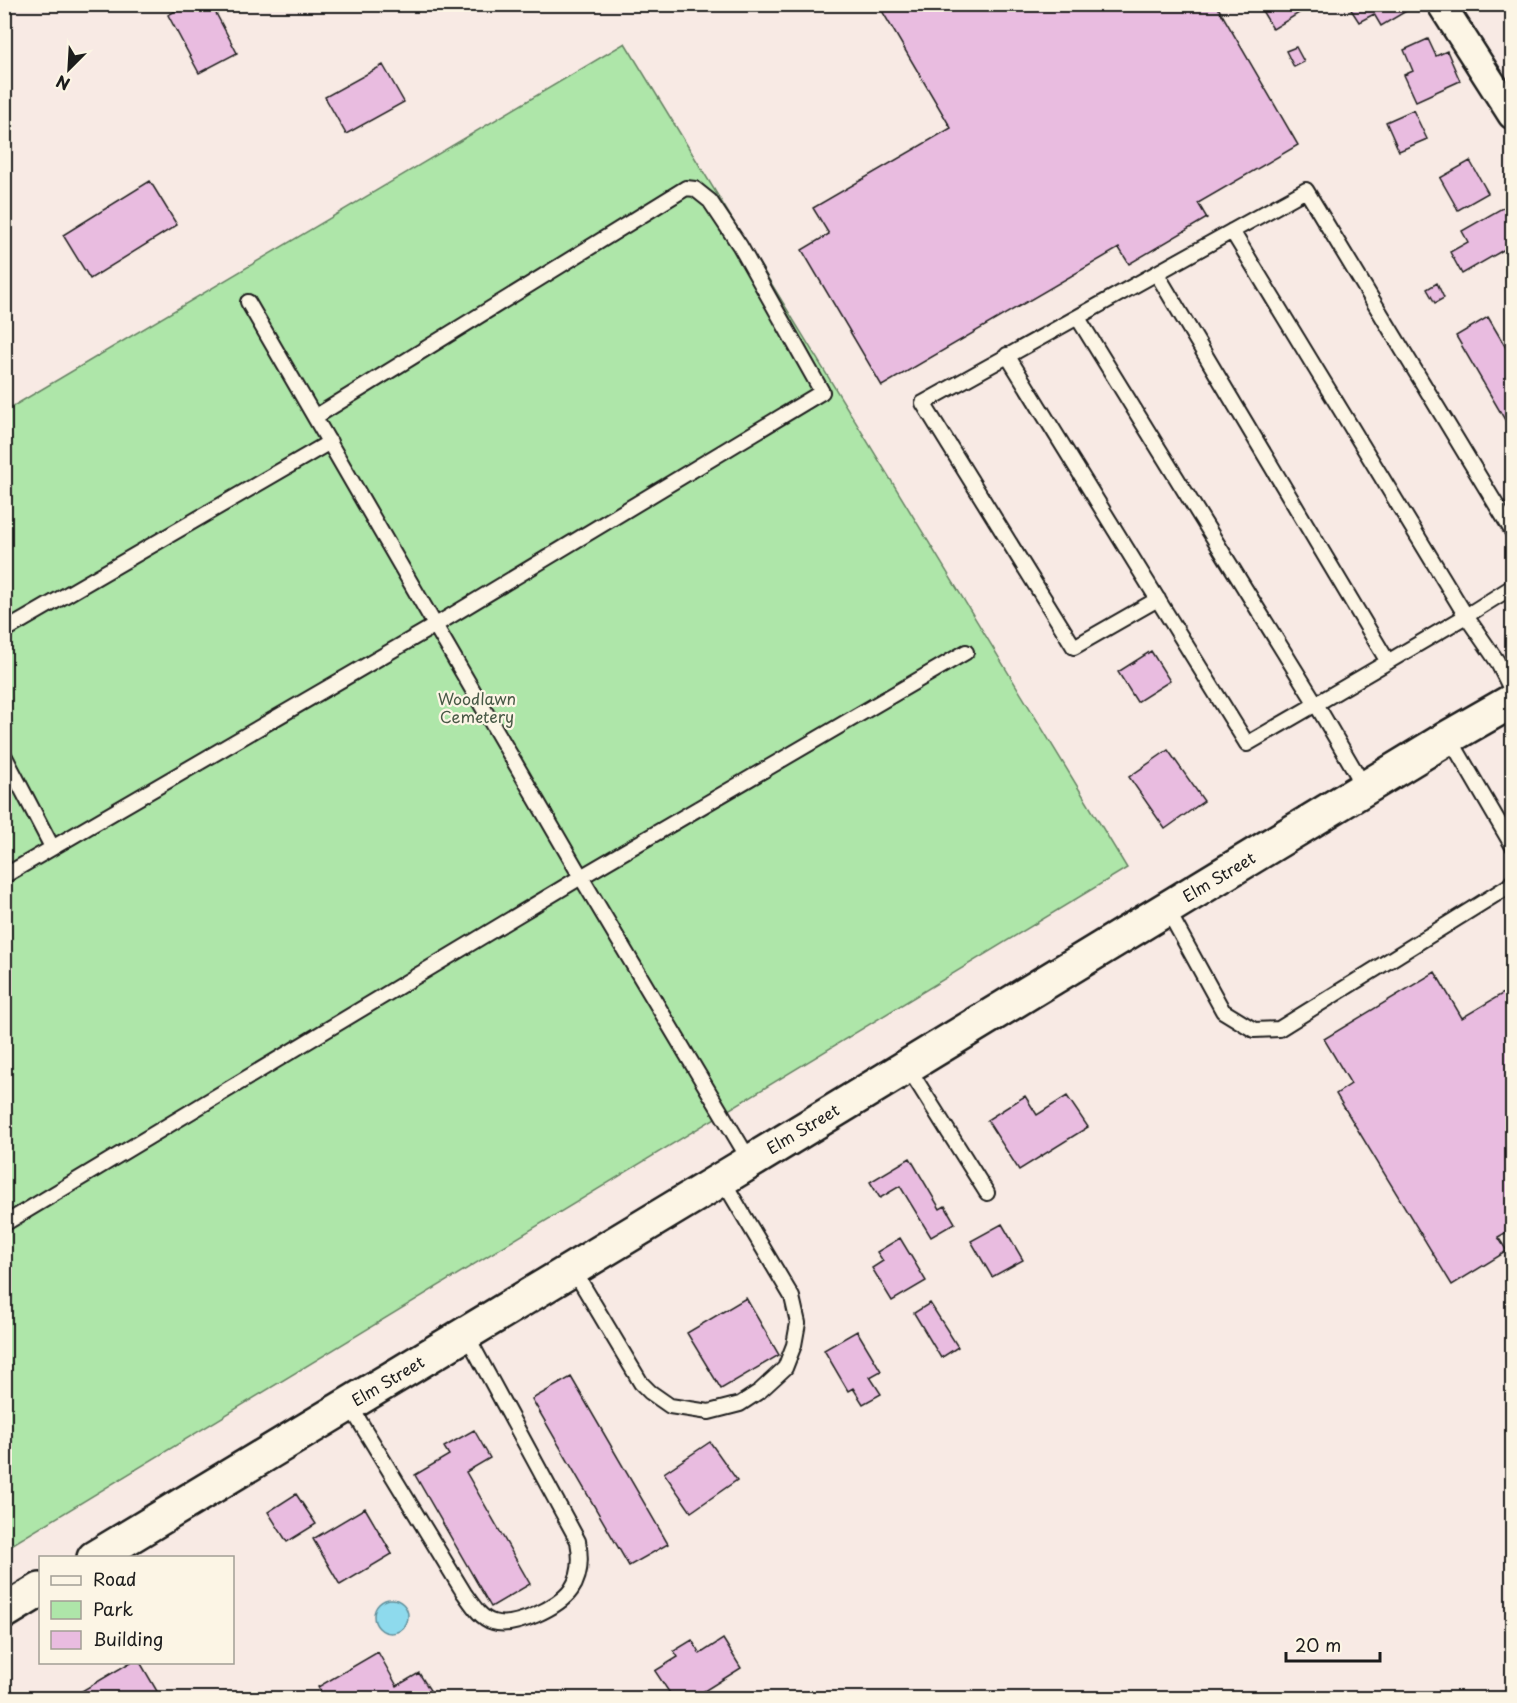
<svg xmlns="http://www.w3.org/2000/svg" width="1517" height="1703" font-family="'Playpen Sans',sans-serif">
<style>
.green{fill:#aee6a9;stroke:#658162;stroke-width:1.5}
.water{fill:#8edaed;stroke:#608e99;stroke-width:1.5}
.building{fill:#e9bce0;stroke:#1c1c1c;stroke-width:1.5}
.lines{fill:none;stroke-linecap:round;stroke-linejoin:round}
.service-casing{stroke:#1c1c1c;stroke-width:18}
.minor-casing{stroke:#1c1c1c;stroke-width:32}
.primary-casing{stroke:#1c1c1c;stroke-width:38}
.service{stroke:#fcf5e5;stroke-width:14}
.minor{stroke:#fcf5e5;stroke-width:27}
.primary{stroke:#fcf5e5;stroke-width:33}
.labels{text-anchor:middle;stroke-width:4.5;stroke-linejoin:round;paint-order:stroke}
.park-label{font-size:16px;fill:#485946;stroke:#fcf5e5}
.street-label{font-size:16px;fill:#1c1c1c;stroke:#fcf5e5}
</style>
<rect width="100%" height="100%" fill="#f8eae4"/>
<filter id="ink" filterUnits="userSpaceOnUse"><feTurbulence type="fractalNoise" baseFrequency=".0167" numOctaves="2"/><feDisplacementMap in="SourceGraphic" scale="12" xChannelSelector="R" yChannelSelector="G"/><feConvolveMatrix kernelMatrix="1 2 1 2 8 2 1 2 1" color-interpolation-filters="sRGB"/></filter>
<g filter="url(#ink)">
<path class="green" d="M625,43l502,825 -1122,681v-1138z"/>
<path class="water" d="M374 1616a17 17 0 1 1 34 0a17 17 0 1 1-34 0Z"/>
<path class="building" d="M188,4h23l26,49 -38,20 -31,-58z
M878,4h338l82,141 -100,58 9,15 -78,46 -10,-16 -237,138 -80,-136 27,-16 -16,-26 138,-80z
M1258,4h43l3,6 -31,19z
M1411,4l2,3 -32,19 -7,-12 -15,8 -11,-17z
M1428,39l8,17 11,-5 13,30 -44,20 -12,-26 9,-4 -9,-21z
M1296,47l8,15 -10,5 -8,-16z
M383,65l21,37 -58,32 -21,-37z
M1413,110l14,29 -28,12 -13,-29z
M1470,161l18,32 -30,17 -18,-32z
M150,181l27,44 -87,54 -27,-44z
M1511,203l1,3v39l-50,29 -12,-22 18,-10 -6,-11z
M1437,283l7,15 -9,5 -8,-14z
M1488,317l24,41v74l-56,-96z
M1151,651l19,30 -33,21 -19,-30z
M1168,750l36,51 -39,28 -36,-52z
M1435,972l27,46 50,-30v241l-14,8 9,14 -55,34 -116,-191 15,-10 -27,-45z
M1025,1096l12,19 30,-19 21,31 -69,43 -32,-50z
M910,1158l30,51 5,-3 10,17 -24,14 -31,-51 -20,12 -10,-16z
M1002,1224l21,36 -31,17 -21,-36z
M900,1238l26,43 -34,20 -20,-33 11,-7 -6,-9z
M746,1298l33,57 -58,34 -34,-56z
M930,1303l28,44 -17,11 -27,-45z
M857,1331l24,40 -11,6 11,17 -18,10 -10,-16 -5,3 -24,-41z
M571,1377l97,167 -39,22 -97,-167z
M474,1430l16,28 -24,14 64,112 -39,23 -76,-132 34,-20 -5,-8z
M710,1442l27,38 -46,32 -27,-39z
M296,1494l20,30 -29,18 -19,-30z
M365,1508l27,46 -52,31 -27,-46z
M723,1639l18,29 -48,30h-20l-18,-27 23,-14 -4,-6 18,-11 8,14z
M378,1652l19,34 22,-13 14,22 -6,3h-103l-6,-11z
M131,1662h9l21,36h-91z"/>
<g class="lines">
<g class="service-casing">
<path id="service" d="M1232,231l234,385 46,-29
M1157,274l231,388
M248,302l333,575 169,284
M1007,355l240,389 69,-40 -238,-386
M1158,599l-84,48 -151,-244 383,-213 206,341
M4,631l326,-189
M1449,737l63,108
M4,755l48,92
M1365,788l-49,-84 150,-88 31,45 15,30
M4,876l430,-250 388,-234 -82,-146 -30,-45 -15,-12 -9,-1 -371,229
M1167,909l56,102 31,19 25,-1 230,-143 3,-4
M907,1066l80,127
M4,1224l577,-347 385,-225
M573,1269l68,114 9,9 20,14 39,6 31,-8 20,-13 25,-23 9,-23 4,-22 -6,-26 -70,-118
M349,1404l115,189c8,11 16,25 29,29 21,7 66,-15 78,-32 10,-14 10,-33 7,-49l-112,-207"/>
</g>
<g class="minor-casing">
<path id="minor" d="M1441,4l71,111"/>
</g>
<g class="primary-casing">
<path id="primary" d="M94,1558l628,-379 727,-442 63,-36
M4,1612l36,-22"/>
</g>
<use href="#service" class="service"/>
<use href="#minor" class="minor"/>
<use href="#primary" class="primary"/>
</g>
</g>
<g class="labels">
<g class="park-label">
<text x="477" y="705">Woodlawn<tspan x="477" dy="18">Cemetery</tspan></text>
</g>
<g class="street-label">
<text transform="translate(1219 877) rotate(-31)" y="6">Elm Street</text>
<text transform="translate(803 1129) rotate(-31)" y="6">Elm Street</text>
<text transform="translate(388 1381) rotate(-31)" y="6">Elm Street</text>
</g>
</g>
<rect width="1517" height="1703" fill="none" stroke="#fcf5e5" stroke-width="24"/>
<rect x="12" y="12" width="1493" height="1679" fill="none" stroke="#1c1c1c" stroke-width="2" filter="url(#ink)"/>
<rect x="39" y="1556" width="195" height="108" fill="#fcf5e5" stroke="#a29e95" stroke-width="1.5"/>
<rect x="51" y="1576" width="30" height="9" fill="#fcf5e5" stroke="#a29e95" stroke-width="1.5"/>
<text x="93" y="1586" font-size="18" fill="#1c1c1c">Road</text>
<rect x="51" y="1601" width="30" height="18" fill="#aee6a9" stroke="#a29e95" stroke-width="1.5"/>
<text x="93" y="1616" font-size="18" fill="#1c1c1c">Park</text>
<rect x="51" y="1631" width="30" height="18" fill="#e9bce0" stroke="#a29e95" stroke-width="1.5"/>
<text x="93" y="1646" font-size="18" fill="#1c1c1c">Building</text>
<g transform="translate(69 69) rotate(204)" stroke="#fcf5e5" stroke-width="4.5" paint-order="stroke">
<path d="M0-4.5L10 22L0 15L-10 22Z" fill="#1c1c1c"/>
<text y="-9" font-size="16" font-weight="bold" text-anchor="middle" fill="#1c1c1c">N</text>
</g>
<path d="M1286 1652v9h94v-9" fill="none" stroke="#1c1c1c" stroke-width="3"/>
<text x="1295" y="1652" font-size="18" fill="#1c1c1c" stroke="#fcf5e5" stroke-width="4.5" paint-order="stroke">20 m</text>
</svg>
